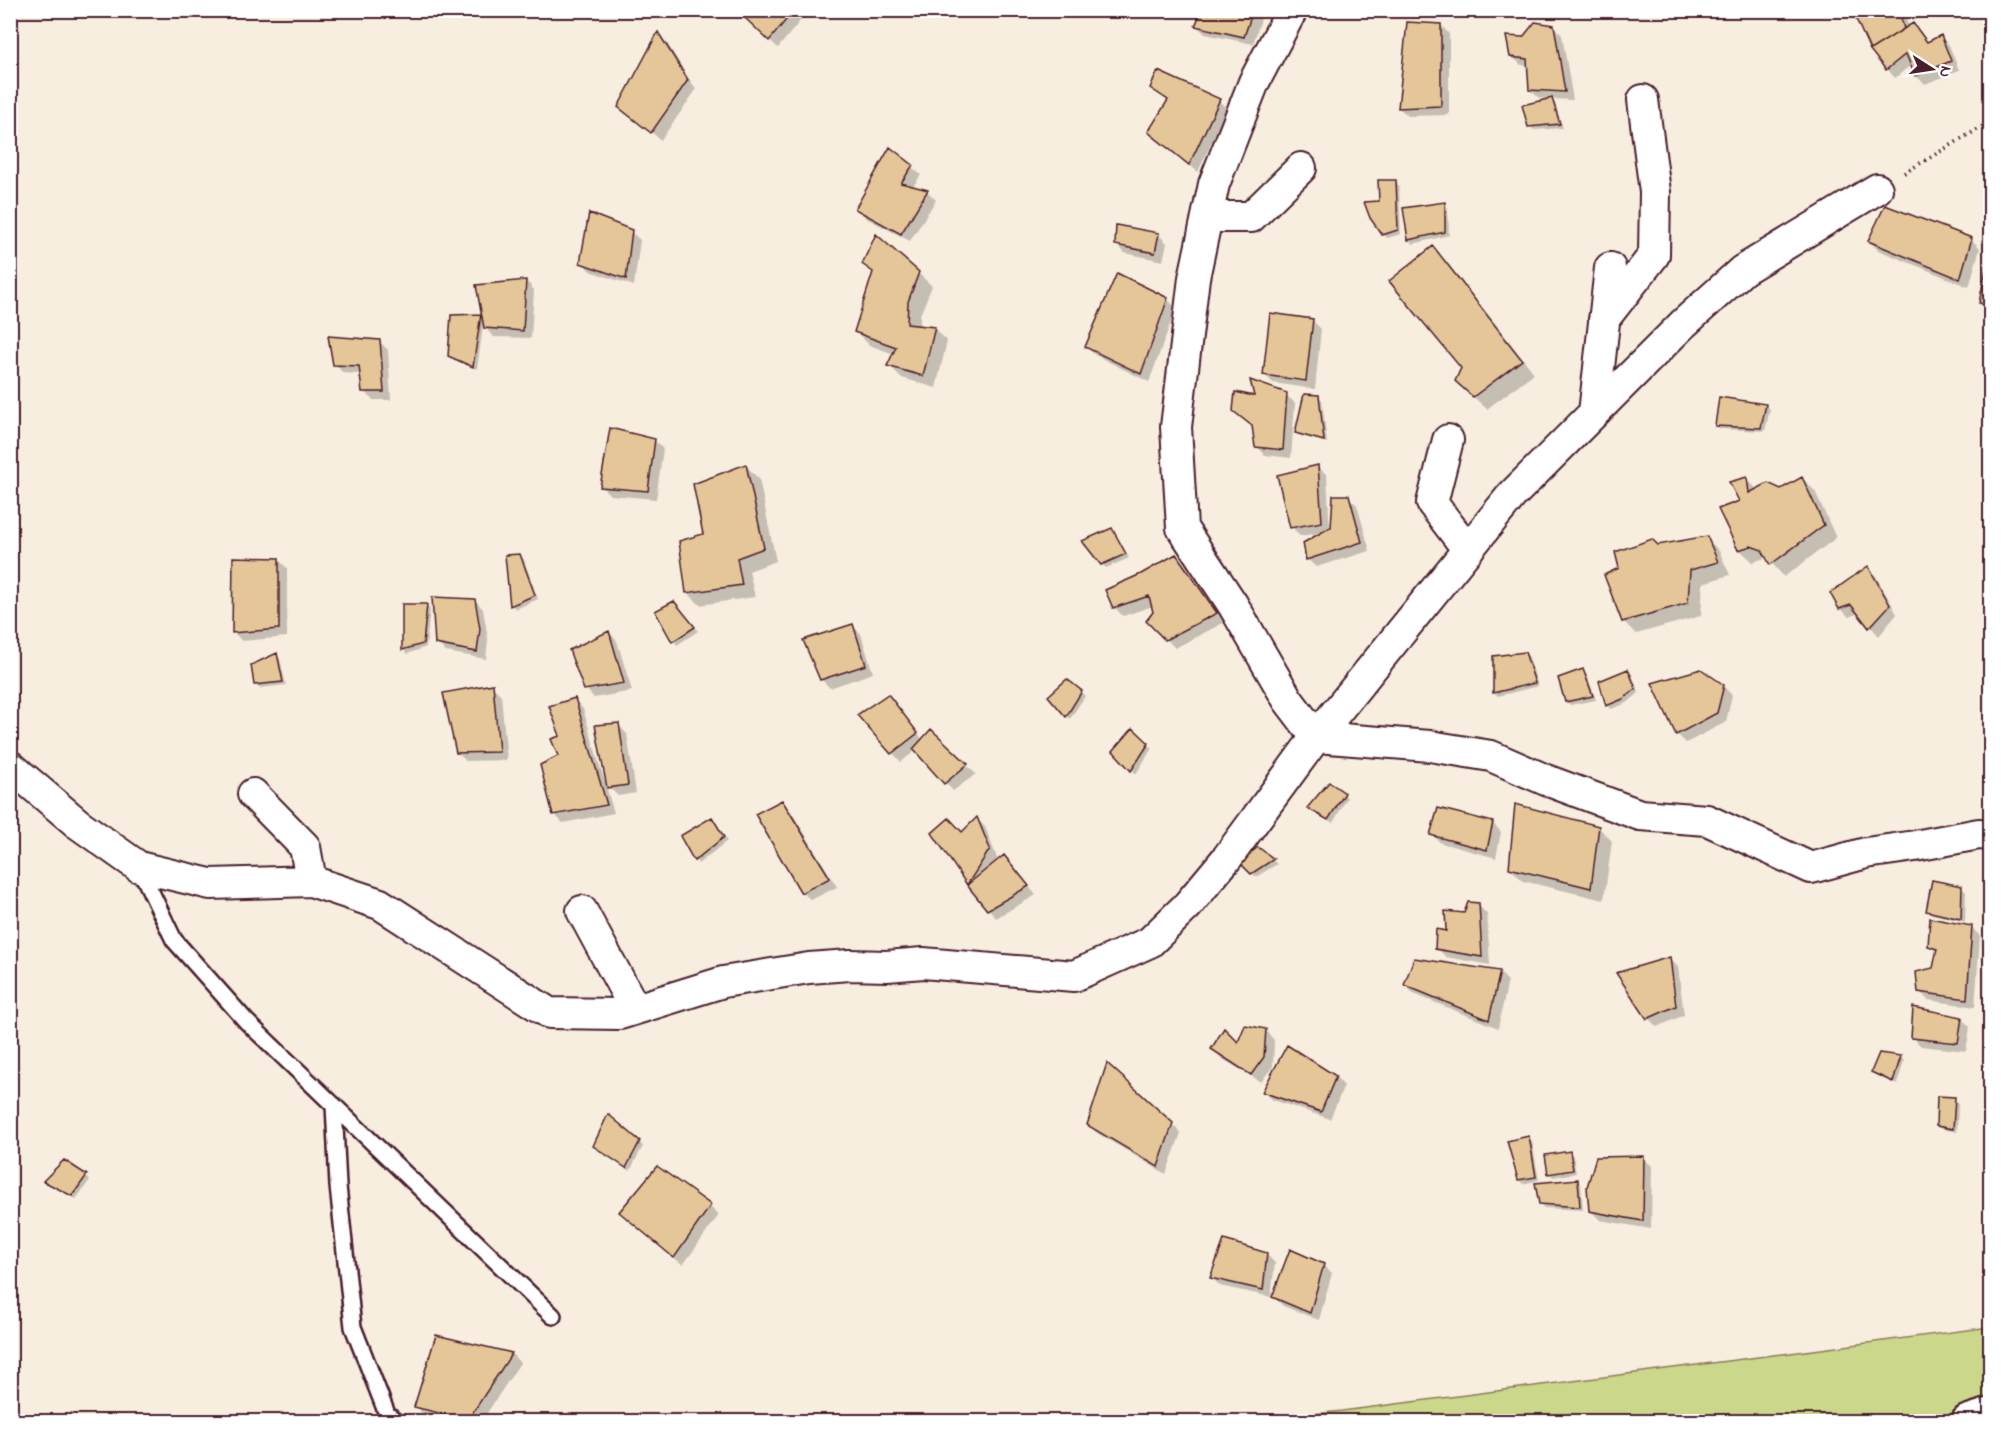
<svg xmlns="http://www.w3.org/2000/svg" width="2001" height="1432" font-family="'Indie Flower',sans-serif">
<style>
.green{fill:#cbd78a;stroke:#8a7b5a;stroke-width:1.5}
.shadow{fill:#0003}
.building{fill:#e5c698;stroke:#4a1f2b;stroke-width:1.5}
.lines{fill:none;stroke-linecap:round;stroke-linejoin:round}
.lane-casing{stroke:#4a1f2b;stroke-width:20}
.street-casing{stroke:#4a1f2b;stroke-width:34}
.highway-casing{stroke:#4a1f2b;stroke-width:38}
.path{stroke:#4a1f2b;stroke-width:4;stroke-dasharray:1.5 4.5;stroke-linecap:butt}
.lane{stroke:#fff;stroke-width:15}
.street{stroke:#fff;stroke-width:30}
.highway{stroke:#fff;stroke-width:33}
</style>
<rect width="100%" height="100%" fill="#f7eee0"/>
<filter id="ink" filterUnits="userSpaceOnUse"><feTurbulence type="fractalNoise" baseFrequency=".0167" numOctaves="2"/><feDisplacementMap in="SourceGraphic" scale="12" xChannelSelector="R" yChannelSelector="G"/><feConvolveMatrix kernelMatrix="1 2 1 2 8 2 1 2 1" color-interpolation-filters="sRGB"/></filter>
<g filter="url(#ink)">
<path class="green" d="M1990,1327v94l-752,1 104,-11z"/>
<path class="shadow" d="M751,10h58l-31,38 -32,-31z
M1253,10l8,9 -8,25 -48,-10 -8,-8z
M1853,10h51l5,18 3,-3 16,18 12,-6 9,8 10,25 -34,14 -9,-8 -4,-12 -17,14 -8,-9z
M1918,10h34l-38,10 -7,-7z
M1441,25l8,9v81l-41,1 -9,-8z
M1553,26l9,9 11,65 -22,-1 4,4 8,25 -29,2 -4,-4 20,-27 -11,-1 -9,-8 -1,-24 -8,-1 -9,-9 12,-17z
M659,35l8,8 29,47 -35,50 -41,-33z
M1151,87l68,14 8,8 -29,63 -39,-32 10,-38z
M891,149l30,26 -9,13 15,3 9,9 -26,41 -44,-23 -9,-9z
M1395,182l4,4 2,48 -14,4 -4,-4z
M1445,204l3,4 1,27 -36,9 -4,-4z
M631,232l9,8 -6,46 -44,-15 -8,-9z
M1158,234l9,9 -4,18 -38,-8 -9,-9z
M1971,239l9,9 -11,39 -91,-37 -9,-9z
M1433,248l13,13 88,112 -47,36 -17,-15z
M1990,253v59l-9,-9z
M864,263l54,10 14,13 -12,29v12l14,1 13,13 -11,47 -34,-10 -13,-13 5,-11 -25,-9 -13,-14 18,-58z
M526,281l8,9 -3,48 -37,-1 -11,-11 -6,43 -23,-9 -4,-4 3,-39 30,-2z
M1167,299l9,9 -27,74 -54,-27 -9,-9z
M1312,320l9,9 -6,60 -42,-6 -9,-9z
M379,341l9,9 3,50h-18l-9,-8 -3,-18 -18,-1 -8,-9z
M1286,395l9,8 -4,55 -26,-3 -8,-9 -3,-18 -19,-17 21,-13z
M1318,396l4,4 5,43 -27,-7 -4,-3z
M1766,405l4,4 -5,22 -45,-2 -4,-4z
M654,440l9,9 -7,50 -46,-4 -9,-9z
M746,466l13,13 17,82 -27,10 6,26 -55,8 -13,-13 18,-57z
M1318,467l9,8 3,58 18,-36 9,8 13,46 -54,16 -9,-8 18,-27 -25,4 -8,-9z
M1802,478l13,13 21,47 -52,39 -15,-17 -4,-2 -12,4 -14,-13 2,-47 5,-23 12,11 23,1z
M1115,534l14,24 -23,10 -4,-4z
M1706,537l13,14 11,24 -27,8 -2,33 -65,18 -13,-13 -3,-53 38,-21z
M520,555l4,5 14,39 -22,10 -4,-4 -5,-48z
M1176,556l9,9 40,57 -50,26 -27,-28 6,-8 -1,-6 -30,10 -9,-9 28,-32z
M278,559l9,9v69l-45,4 -9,-9z
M1867,568l9,8 21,38 -18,22 -20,-23 -10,4 -9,-9z
M475,600l8,9 5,30 -2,20 -40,-7 -9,-9z
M404,605h22l4,4 -4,38 -19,7 -3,-4z
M678,607l20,24 -21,14 -20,-33z
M853,626l8,8 12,39 -43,15 -9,-9z
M609,632l8,9 15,50 -38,7 -8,-9z
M1525,653l4,4 9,29 -40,10 -4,-4z
M276,655l4,4 6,26 -27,3 -4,-3z
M1628,670l4,4 7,19 -12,10 -16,6 -3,-4z
M1583,671l4,4 9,25 -26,5 -4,-4z
M1654,684l69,2 9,9 -6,27 -40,21 -9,-9z
M492,686l9,9 6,65 -41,1 -9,-9z
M1081,692l4,4 -15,23 -20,-22z
M888,696l35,44 8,-9 45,43 -23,17 -37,-41 -15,12 -42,-47z
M575,700l8,9 31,104 -51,10 -9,-9 8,-78z
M618,725l9,9 9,59 -18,3 -11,-11z
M1133,730l19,18 -16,26 -21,-23z
M1344,794l3,4 -14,25 -23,-15z
M782,802l9,9 46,76 -26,13 -9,-8z
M977,819l8,8 12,31 -3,7 10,-8 32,38 -40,23 -27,-34 -35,-51 28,1z
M715,823l12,18 -29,23 -16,-28z
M1493,823l8,9 -5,26 -55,-15 -9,-8z
M1599,828l13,13 -8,59 -81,-19 -13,-13z
M1258,849l19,15 -21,13 -14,-15z
M1962,888l4,4 -1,30 -33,-8 -4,-4z
M1478,905l9,9 3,51 -44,-8 -9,-9 10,-15 18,-18z
M1971,927l9,9 -5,71 -47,-7 -9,-9 15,-21 4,-16 -8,-8z
M1669,958l9,9 6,48 -27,12 -9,-9z
M1499,972l9,9 -10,47 -84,-34 -9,-9z
M1961,1018l9,9 -4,24 -45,-5 -9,-9z
M1266,1031l8,9 -1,26 -12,16 -40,-24 -8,-9 26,-5z
M1288,1047l48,30 8,9 -14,33 -57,-19 -9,-8z
M1901,1057l3,4 -7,24 -20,-9 -4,-4z
M1954,1099l4,4 -1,29 -15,-3 -4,-4z
M608,1116l35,30 -13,25 -31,-21z
M1172,1124l9,9 -15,41 -69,-41 -8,-8z
M1528,1138l4,3 7,39 -16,4 -4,-4z
M1569,1152l4,4 3,17 -23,4 -4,-4z
M1643,1158l9,8 -1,63 -51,-9 -9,-9z
M658,1168l52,39 9,8 -36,50 -54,-45z
M86,1177l4,3 -14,19 -31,-18z
M1577,1181l4,4 2,25 -39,-2 -4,-4z
M1266,1254l9,9 -4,34 -51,-11 -8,-8z
M1323,1265l9,8 -13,47 -36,-14 -9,-9z
M437,1337l75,17 8,9 -39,59h-29l-28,-7 -8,-9z"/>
<path class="building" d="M749,10h45l-25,31 -25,-24z
M1202,10h51l-9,27 -49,-11z
M1852,10h47l5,19 -34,21z
M1407,22l34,2v82l-43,2z
M1535,22l19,3 11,67 -36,-2 -2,-31 -17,-2 -4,-21 17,1z
M1913,23l14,19 14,-7 10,26 -36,15 -9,-22 -20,16 -16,-20z
M658,32l30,48 -37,53 -33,-26z
M1158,71l62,28 -31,66 -41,-33 20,-32 -18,-12z
M1552,98l8,26 -32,3 -6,-22z
M890,147l23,18 -12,18 27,7 -27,44 -46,-25z
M1378,180h18l2,50 -16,5 -12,-17 -6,-16 15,-1z
M1445,202v30l-37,8 -5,-32z
M1885,205l87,33 -12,41 -92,-38z
M589,213l43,17 -6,49 -46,-16z
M1116,225l43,8 -4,20 -40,-8z
M876,234l43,38 -11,30 -1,22 28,3 -12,49 -36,-10 9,-19 -42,-15 19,-60 -11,-8z
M1433,246l89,114 -49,37 -18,-16 6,-13 -72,-87z
M1990,249v57l-11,-3z
M1117,273l51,25 -27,76 -56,-27z
M526,280l-3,51 -39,-3 -8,-43z
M1270,313l43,6 -7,62 -43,-6z
M481,314l-8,53 -25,-11 3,-41z
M328,336l52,4 4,52h-22l-3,-26 -26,-1z
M1250,380l37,13 -4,57 -28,-3 -3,-21 -19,-15 2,-19 19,4z
M1304,394l15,1 5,46 -29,-8z
M1719,397l47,7 -5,24 -46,-2z
M610,428l45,11 -7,52 -48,-4z
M746,464l18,84 -27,10 5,27 -56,8 -7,-52 24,-7 -10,-50z
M1318,465l4,57 -32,6 -13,-53z
M1747,477l2,16 19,-10 13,6 21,-12 22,48 -54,40 -8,-15 -11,-4 -13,4 -20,-41 21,-8 -10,-19z
M1333,495h16l13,47 -56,18 -3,-17 28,-16z
M1112,528l14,26 -25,11 -19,-24z
M1707,536l11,26 -28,8 -2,33 -66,19 -18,-47 15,-7 -4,-16 37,-13 6,6z
M520,554l15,41 -25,11 -5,-51z
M1176,554l41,59 -52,27 -19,-19 7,-9 -4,-16 -36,12 -8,-18 36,-16z
M233,557l46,1v71l-47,4z
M1868,566l22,39 -21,23 -18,-23 -12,4 -9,-16z
M432,597l43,2 5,30 -3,23 -42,-8z
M674,601l21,26 -23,15 -17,-31z
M402,604h25l-4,40 -21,6z
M853,624l13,41 -46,15 -17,-40z
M609,631l15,52 -40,7 -15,-40z
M1525,652l10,31 -42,10v-37z
M277,653l6,29 -29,3 -3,-20z
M1583,669l10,27 -28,6 -7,-24z
M1628,669l8,20 -13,10 -17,7 -7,-25z
M1701,669l23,16 -7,28 -41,22 -24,-52z
M1067,679l15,12 -16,26 -18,-21z
M493,684l6,68 -43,1 -13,-60z
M888,694l30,39 -27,21 -34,-39z
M575,698l32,107 -54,10 -13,-50 18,-9 -7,-17 9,-3 -11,-30z
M619,723l9,62 -21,3 -12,-63z
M1133,728l16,15 -18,28 -18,-20z
M931,729l37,35 -24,20 -31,-35z
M1329,782l16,11 -17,27 -21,-12z
M782,800l48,78 -29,15 -46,-79z
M1515,804l84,22 -8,62 -82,-20z
M1438,808l55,14 -6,28 -57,-15z
M712,817l12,20 -30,24 -14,-25z
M977,817l13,32 -23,36 -35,-52 17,-15 13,14z
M1258,847l16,12 -23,15 -12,-12z
M1004,855l25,31 -42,24 -20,-25z
M1932,880l30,6 -1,33 -35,-8z
M1468,902l11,1 3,54 -47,-8 1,-20 10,2 -1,-20 19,2z
M1930,918l42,8 -5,73 -49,-7 -2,-20 17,-4 4,-19 -9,-3z
M1670,957l6,49 -29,13 -31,-46z
M1414,958l86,13 -11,49 -85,-35z
M1913,1007l49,10 -4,26 -47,-5z
M1245,1025l21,4 -2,28 -13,18 -40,-26 13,-21 14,14z
M1287,1045l49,31 -15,36 -59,-20z
M1879,1053l22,3 -8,26 -22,-10z
M1107,1063l66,60 -15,44 -71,-42z
M1937,1096l18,1 -2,32 -17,-3z
M608,1114l32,27 -14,27 -33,-22z
M1529,1136l7,41 -18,3 -11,-39z
M1570,1151l3,19 -25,4 -3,-19z
M1644,1156l-1,65 -54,-10 -2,-24 9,-30z
M64,1160l23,15 -15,21 -29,-15z
M657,1166l54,39 -37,53 -55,-46z
M1578,1179l2,28 -41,-3 -4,-21z
M1224,1240l43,13 -4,37 -53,-12z
M1290,1249l34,15 -14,49 -38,-16z
M436,1335l76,18 -44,67 -54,-13z"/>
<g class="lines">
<g class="lane-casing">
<path id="lane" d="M139,867l35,73 72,81 307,295
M334,1105l4,81 15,141 34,87 9,8"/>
</g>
<g class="street-casing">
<path id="street" d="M1292,10l-38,72 -40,102 -20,94 -18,149 6,101 51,77 55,95 28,37 114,9 61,10 55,24 94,35 67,5 104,48 55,-15 49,-7 64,-12 11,1
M1207,217h44l50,-49
M1604,319l50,-64 1,-63 -12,-92
M1594,413l16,-145
M1448,440l-16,63 36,47
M10,766l67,57 62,44 71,17 101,-3 69,23 169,109 71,1 103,-32 86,-14 41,-3 37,1 36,-3 151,13 76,-34 37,-36 40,-48 89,-121 196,-242 171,-171 60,-54 134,-81
M253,794l52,53 6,34
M582,911l53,98"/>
</g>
<g class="highway-casing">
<path id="highway" d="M1968,1422l22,-7"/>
</g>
<path class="path" d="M1904,173l86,-51"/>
<use href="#lane" class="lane"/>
<use href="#street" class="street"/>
<use href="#highway" class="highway"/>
</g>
</g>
<rect width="2001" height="1432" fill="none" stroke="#fff" stroke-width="36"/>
<rect x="18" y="18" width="1965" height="1396" fill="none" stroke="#4a1f2b" stroke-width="2" filter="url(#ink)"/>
<g transform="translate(1932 69) rotate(102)" stroke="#ffffff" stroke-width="4.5" paint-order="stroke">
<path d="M0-4.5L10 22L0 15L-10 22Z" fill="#4a1f2b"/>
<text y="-9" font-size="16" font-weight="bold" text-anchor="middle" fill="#4a1f2b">N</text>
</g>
</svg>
